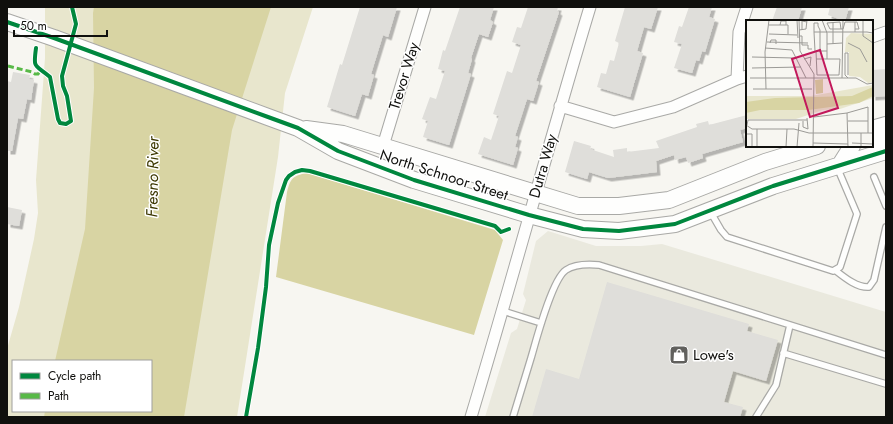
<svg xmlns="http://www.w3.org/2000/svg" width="893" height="424" font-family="Jost,sans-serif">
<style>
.built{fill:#eae9de}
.green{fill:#e8e6cd;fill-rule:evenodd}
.water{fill:#d8d4a3}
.building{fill:#dfdeda;filter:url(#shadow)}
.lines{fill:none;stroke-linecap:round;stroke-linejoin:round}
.lane-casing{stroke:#a9a9a6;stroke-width:8}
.street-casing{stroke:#a9a9a6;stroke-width:13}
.secondary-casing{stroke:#a9a9a6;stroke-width:18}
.lane{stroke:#fefefd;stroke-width:5.5}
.street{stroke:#fefefd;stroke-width:11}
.secondary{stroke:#fefefd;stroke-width:16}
.quiet{stroke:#58b947;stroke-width:3;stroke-dasharray:6 3;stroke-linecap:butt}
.cycleway-casing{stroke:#fff;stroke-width:6}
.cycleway{stroke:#00873e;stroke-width:4}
.labels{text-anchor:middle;stroke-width:3;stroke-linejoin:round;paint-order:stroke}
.street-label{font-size:15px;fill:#10100d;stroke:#fff}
.poi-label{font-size:15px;fill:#10100d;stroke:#fff;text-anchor:start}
.water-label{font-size:16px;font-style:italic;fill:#3c3700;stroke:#fff}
.inset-road{fill:none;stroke:#9b9a96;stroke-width:1}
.view{fill:#c2185b;fill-opacity:0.15;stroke:#c2185b;stroke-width:2}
.inset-edge{fill:none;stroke:#10100d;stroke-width:2}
</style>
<defs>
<filter id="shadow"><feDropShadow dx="3.5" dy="3.5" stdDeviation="0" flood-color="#0004"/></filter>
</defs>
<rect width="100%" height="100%" fill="#f7f6f1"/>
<path class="built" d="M548,231l48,15h45l21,-2 224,68v105h-401l26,-84 6,-4 9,-29 -3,-6 13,-53z"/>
<path class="green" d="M45,7h268l-28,86 -7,64 -41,260h-230v-68l12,-42 15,-68 4,-26 -2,-33 9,-122zM13,361h138v50h-138z"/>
<path class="water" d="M94,7h177l-39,123 -48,287h-140l1,-6h106v-50h-96l30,-132 9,-141 -1,-75z
M307,173l188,57 8,10 -29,95 -198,-58 11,-85c4,-14 5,-16 20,-19z"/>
<path class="building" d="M360,7h37l-9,30 -5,-2 -12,39 3,1 -6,21 -6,-2 -7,22 -28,-9 13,-43 2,1z
M460,7h34l-4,13 3,2 -5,15 -9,-3 -8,24 1,1 -4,14 3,1 -22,71 -26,-8 5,-16 -6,-2 8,-22 6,2 9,-28 -7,-2 5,-19 2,1z
M528,7h30l-1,4 2,1 -23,69 3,1 -6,19 -6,-2 -12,37 3,1 -3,10 3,1 -5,17 -35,-11 6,-17 7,3 8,-24 -6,-2 14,-43 5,2 9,-28 -9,-3 5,-15 4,1z
M625,7h33l-7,22 -7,-2 -7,24 6,2 -13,44 -33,-10 4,-14 5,1 4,-14 4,1 5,-18 -4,-2z
M689,7h23l-3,10 6,2 -10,33 -3,-1 -3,10 -3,-1 -4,13 -18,-5 8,-24 -8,-2 5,-16 3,1z
M777,7h25l-4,14h-26z
M830,7h19l-4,14 -17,-6z
M886,69v27l-14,1v-27z
M13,72l17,3 -1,4 5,1 -3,20 -4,-1 -4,20 -5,-1 -6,33h-5v-70l4,1z
M747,115v13l-7,2 3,12 -41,12 1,4 -15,5 -2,-6 -11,3 -1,-5 -18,6 1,11 -49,6 -19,-6 -2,7 -22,-7 9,-31 17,5 -1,3 24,8 -1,-7 14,-2v4l32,-4 -3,-7 41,-14 -1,-3 12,-3 1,4z
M7,207l15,3 -3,16 -12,-2z
M607,282l142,42 -2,7 31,9 -12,41 -33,-10 -9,31 19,5 -3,10h-208l14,-48 33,10z"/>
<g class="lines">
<g class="lane-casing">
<path id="lane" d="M874,177l12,29
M710,211l11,19 6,7 106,34 7,-4 17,-53 -20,-47
M835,270c9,7 22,18 34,17l5,-7 12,-53
M503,311l38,12
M783,353l103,31
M513,417c6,-20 12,-39 18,-59 5,-17 21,-79 35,-88 9,-6 22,-6 33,-5l287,90
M756,417l20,-32 14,-60"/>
</g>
<g class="street-casing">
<path id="street" d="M872,37l14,-5
M737,79l2,-47 8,-25
M560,106l54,16 59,-15 64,-28 10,-3
M383,146l42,-139
M471,417c41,-136 78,-274 119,-410"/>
</g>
<g class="secondary-casing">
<path id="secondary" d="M7,22l47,16 214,79 30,11 40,23 76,29 115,35 54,14 36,2 56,-7 98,-38 113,-35
M306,129l37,5 235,72h41l50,-6 96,-38 52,-16
M872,129l14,-4
M872,141l14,-3
M840,165l12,-19"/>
</g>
<use href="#lane" class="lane"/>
<use href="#street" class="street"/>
<use href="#secondary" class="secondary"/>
<path class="quiet" d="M8,66l24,6 3,2h3l3,-4"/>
<g class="cycleway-casing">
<path id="cycleway" d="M7,22l47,16 214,79 30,11 40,23 76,29 115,35 54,14 36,2 56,-7 98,-38 113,-35
M36,48c-3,22 -1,16 14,29l8,42 2,4 6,1 5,-3 -4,-25 -4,-10 -1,-10 14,-52 -4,-17
M246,417l12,-69 8,-61 3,-42 9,-42 8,-23 3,-4 6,-4 7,-2 8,1 185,55 6,6 8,-3"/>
</g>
<use href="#cycleway" class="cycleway"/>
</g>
<defs>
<g id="shop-square" transform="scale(1)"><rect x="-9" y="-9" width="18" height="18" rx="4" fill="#61605d" stroke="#fff"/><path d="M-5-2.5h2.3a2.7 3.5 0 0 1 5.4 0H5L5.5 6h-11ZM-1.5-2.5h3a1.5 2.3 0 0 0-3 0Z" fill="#fff"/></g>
</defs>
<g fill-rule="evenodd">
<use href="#shop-square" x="679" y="355"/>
</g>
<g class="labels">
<g class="street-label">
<text transform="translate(404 76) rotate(-73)" y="5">Trevor Way</text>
<text transform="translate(543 166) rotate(-74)" y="5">Dutra Way</text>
<text transform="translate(444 175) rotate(18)" y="5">North Schnoor Street</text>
</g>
<g class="poi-label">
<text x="693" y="360">Lowe's</text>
</g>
<g class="water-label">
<text transform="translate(152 177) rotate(-89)" y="6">Fresno River</text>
</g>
</g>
<g transform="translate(746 20)">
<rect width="127" height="127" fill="#f7f6f1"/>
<path d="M105,13l22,1v48l-5,1 -8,-6 -11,-1v-24h-4l1,-14zM127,65v13l-33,11 -17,1 -27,9h-50v-23h65z" fill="#e8e6cd"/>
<path d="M77,59v14l-7,1 -1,-14zM127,67v9l-14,7 -50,7h-49l-14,3v-11l29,-4 77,-2z" fill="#d8d4a3"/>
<path class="inset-road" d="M51,0l1,18M53,0l1,31 14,23 -1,73M76,0l5,13v26M117,0v16l10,7M87,2v22M23,5h19v9M34,5l1,-4h5v4M95,9l-1,-7 -13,1 3,6h13M97,9l2,-7h10M109,9h4l-2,-7h-2v10M53,10l7,-1 1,-9M56,10v-9l5,1M68,12l1,19M23,14l28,1M53,16h3v9h6v4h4M21,22l41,1M24,23l1,-3h5v4M102,23l12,6 7,13M81,24l15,-1M19,28l27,2 14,28M74,31v-21l-2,-4v-3h-4v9h53l6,1M81,31h-11l1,24h22l1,-16M6,37l42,1M58,39l7,-2 -1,9M70,39h24M6,48l49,-1M102,55v-22h-3v22l3,3M4,58h106l11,6 6,-1M96,58l1,-58M7,69h59M20,69l-1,-37 4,-32M101,93l1,34M68,97l33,-4 21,-6v26M57,101v6l5,2 -1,-11M102,101h20M0,105l6,4h42l15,4h64M1,105l1,-5h59M11,109v18M115,113v14M0,114h6v13M67,123l35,1M106,123l21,1M40,127l1,-18M51,127l2,-24"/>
<path class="view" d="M74,30l18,58 -28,9 -18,-58z"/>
<rect width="127" height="127" class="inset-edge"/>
</g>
<rect width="893" height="424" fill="none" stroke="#10100d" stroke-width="16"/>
<rect x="12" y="360" width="140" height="52" fill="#ffffff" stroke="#9f9f9e"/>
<rect x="20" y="373" width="20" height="6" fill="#00873e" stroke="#9f9f9e"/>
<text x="48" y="380" font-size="12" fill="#10100d">Cycle path</text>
<rect x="20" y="393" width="20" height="6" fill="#58b947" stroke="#9f9f9e"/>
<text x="48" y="400" font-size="12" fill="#10100d">Path</text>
<path d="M14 30v6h93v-6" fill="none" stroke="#10100d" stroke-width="2"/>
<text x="20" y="30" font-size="12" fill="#10100d" stroke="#ffffff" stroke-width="3" paint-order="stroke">50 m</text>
</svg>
